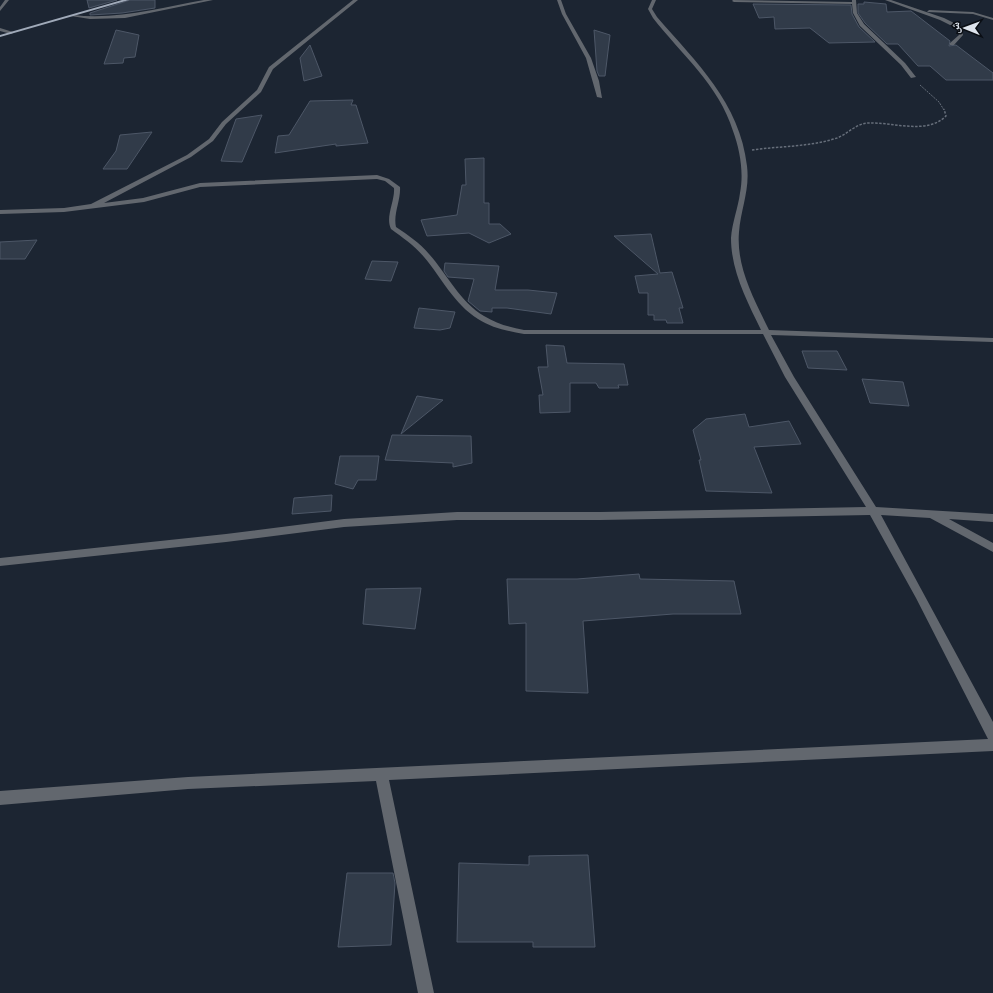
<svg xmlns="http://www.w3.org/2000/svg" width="993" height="993" font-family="Poppins,'Noto Naskh Arabic',sans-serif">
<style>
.building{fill:#313b49;stroke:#4d5767}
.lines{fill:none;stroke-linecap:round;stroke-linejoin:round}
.path-far1{stroke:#666e7a;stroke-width:1;stroke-dasharray:2 1;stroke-linecap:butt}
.path{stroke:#666e7a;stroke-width:1.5;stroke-dasharray:2.5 1.5;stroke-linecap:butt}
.minor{fill:#62676e;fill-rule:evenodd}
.major{fill:#a0aab9;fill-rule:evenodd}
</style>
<rect width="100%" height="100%" fill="#1c2532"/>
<path class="building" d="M87,0h30l-28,8z
M130,0h25v8l-33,5 -32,2v-2z
M864,2l22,2 1,8 24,-1 39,30 -1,5 7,-1 37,28v7h-47l-16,-14h-12l-20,-22h-11l-22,-21 -7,-10v-9h6z
M753,4l98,1 1,9 7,13 16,15 -46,1 -19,-15 -35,1 -1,-12 -15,1z
M116,30l23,5 -4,22 -11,1 -1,5 -19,1z
M594,30l16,5 -5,41h-6l-2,-5z
M310,45l12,31 -18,5 -4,-23z
M353,100l-2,5h5l12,38 -32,3v-2l-61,9 3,-17 11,-1 21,-34z
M262,115l-20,47 -21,-1 15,-42z
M152,132l-25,37h-24l13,-18 4,-16z
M484,158v45h5v21h11l11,10 -22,9 -20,-10 -42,3 -6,-16 36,-5 5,-30h4l-1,-26z
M651,234l9,39 12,-1 11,36h-4l4,15h-16l-1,-3h-12v-5h-6v-22h-9l-4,-17 23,-2 -44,-38z
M37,240l-12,19h-25v-17z
M372,261l26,1 -7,19 -26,-2z
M445,263l54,3 -4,24h33l29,3 -6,21 -44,-6h-15v4l-12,-1 -12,-10 6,-22 -26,-2 -4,-6z
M419,308l36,4 -5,16 -10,2 -26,-2z
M546,345l18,1 3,17 57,1 4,21h-10l1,3h-20l-3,-5h-26v29l-30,1 -1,-18h4l-5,-28h10z
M802,351h35l10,19 -39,-2z
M862,379l41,3 6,24 -39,-3z
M417,396l26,4 -42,34z
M745,414l4,13 40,-6 12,23 -47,3 18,46 -66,-2 -7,-31h2l-8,-30 13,-11z
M392,435l79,1 1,27 -19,4v-4l-68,-3z
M340,456h39l-3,24h-18l-5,9 -18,-5z
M332,495l-1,16 -39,3 2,-16z
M639,574l1,5 94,2 7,33h-68l-90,7 5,72 -62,-2v-68l-17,1 -2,-45h70z
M421,588l-6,41 -52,-5 3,-35z
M588,855l7,92h-62v-5h-76l2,-79 70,2v-9z
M347,873h46l2,10 -4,62 -53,2z"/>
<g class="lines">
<path class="path-far1" d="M920,85l19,17 5,8"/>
<path class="path" d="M752,150c28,-4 58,-3 85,-12 11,-4 19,-15 32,-15 24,-1 58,12 77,-7l-2,-7"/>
<path class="minor" d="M5,0h4l-9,11v-4z
M204,0h9l-88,18 -35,1 -19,-3 2,-1c45,5 87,-7 131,-15z
M353,0h5l-85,69 -12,23 -35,32 -13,17 -22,16 -87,46 39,-5 57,-15 177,-8 12,4 11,8c1,13 -7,27 -4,40 12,8 24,16 33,27 18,20 31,48 55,62 13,8 25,11 40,14h237c-14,-29 -30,-59 -30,-92 1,-15 7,-30 9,-45 4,-20 0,-43 -7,-62 -14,-46 -52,-77 -80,-113l-5,-9 4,-9h4l-4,9 5,8c39,45 83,86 90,149 3,24 -6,42 -8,66 -3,35 15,67 30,98l224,8v4l-222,-7 23,42 82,130 117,7v8l-44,-3 44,24v9l-63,-34 -49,-3 112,207v29l-604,29 45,213h-16l-42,-212 -188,8 -188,16v-14l188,-14 800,-38 -72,-141 -46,-83 -270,5h-143l-113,7 -118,15 -226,24v-8l226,-24 118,-15 113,-7h143l266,-5 -81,-130 -22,-43h-239c-17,-3 -32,-6 -46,-15 -24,-15 -37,-42 -54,-62 -10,-12 -21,-19 -33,-28 -6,-12 4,-28 3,-41l-9,-7 -8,-2 -177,8 -56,15 -80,10 -64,2v-4l64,-2 27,-4 96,-49 22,-16 13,-17 35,-32 12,-23z
M557,0h4l5,14 25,44 8,23 3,17 -5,-1 -11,-39 -24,-44z
M733,0l119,2v-2h4l1,13 7,11 41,39 11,14 -5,1 -10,-13 -41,-39 -7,-13 -1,-9 -118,-2 -2,-1z
M885,0h6l53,18 16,8 3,9 -9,10h-4v-2l9,-8 -3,-7 -16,-8z
M929,10l44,2 20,6v2l-20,-6 -46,-2z
M0,28l13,4v1l-2,1 -11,-3z"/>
<path class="major" d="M122,0h7l-129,37v-2z"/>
</g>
<g transform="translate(965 28) rotate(271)" stroke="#0a0e14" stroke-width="3" paint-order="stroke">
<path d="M0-3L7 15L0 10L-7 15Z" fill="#dee4ed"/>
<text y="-6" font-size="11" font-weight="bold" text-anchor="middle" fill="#dee4ed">ش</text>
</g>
</svg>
